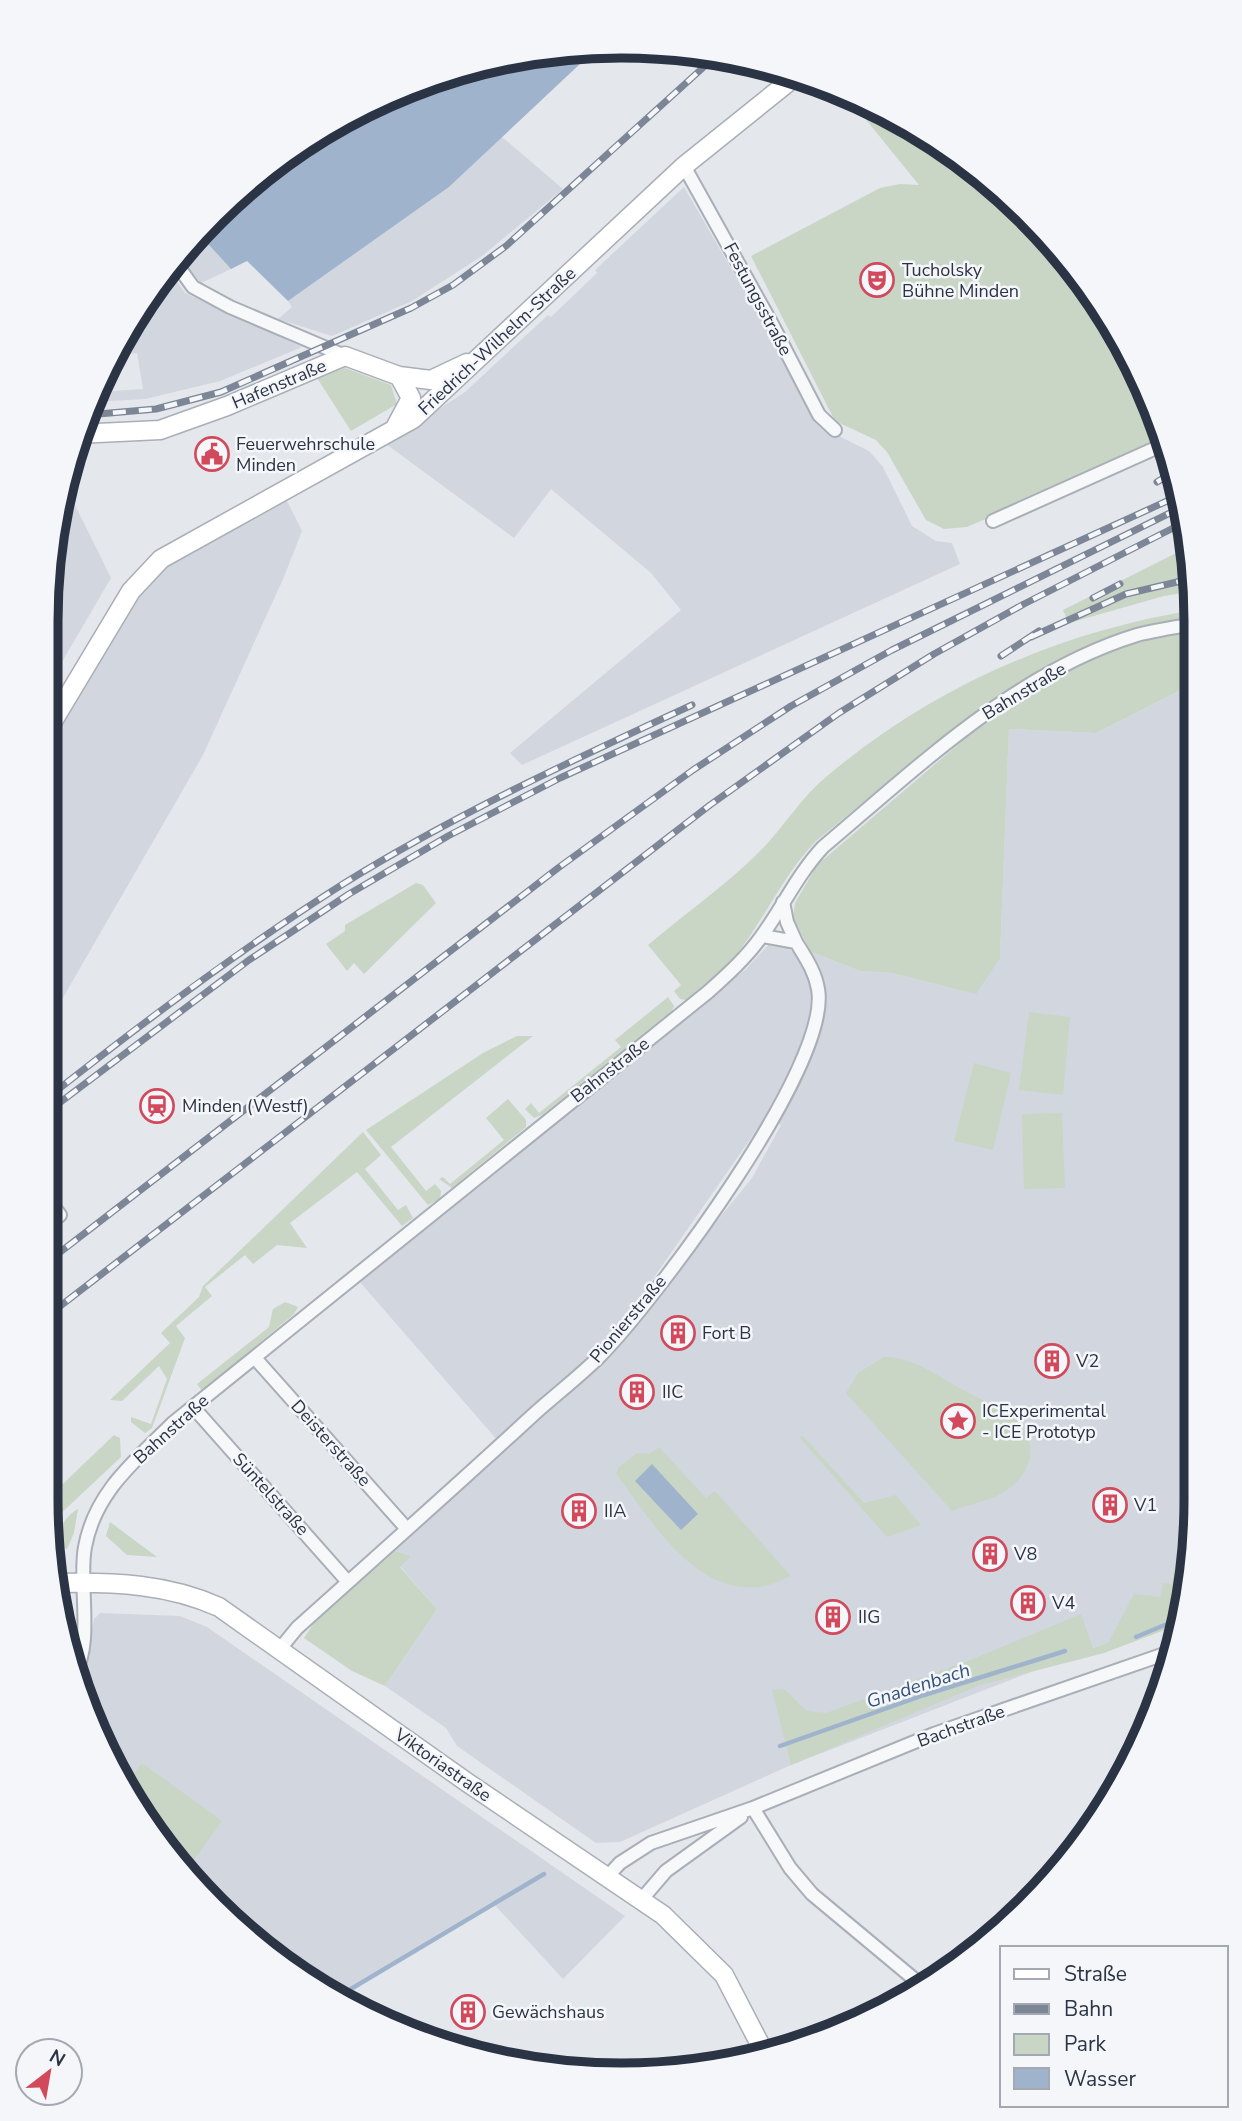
<svg xmlns="http://www.w3.org/2000/svg" width="1242" height="2121" font-family="'Nunito Sans',sans-serif">
<style>
.built{fill:#d2d6de}
.green{fill:#c9d6c5}
.water{fill:#9fb4cc}
.lines{fill:none;stroke-linecap:round;stroke-linejoin:round}
.stream{stroke:#9fb4cc;stroke-width:4.5}
.street-casing{stroke:#a9aeb7;stroke-width:16}
.secondary-casing{stroke:#a9aeb7;stroke-width:21}
.street{stroke:#f7f8fa;stroke-width:12}
.secondary{stroke:#fff;stroke-width:18}
.rail-casing{stroke:#7d8696;stroke-width:7}
.rail{stroke:#f4f6f9;stroke-width:4.5;stroke-dasharray:13;stroke-linecap:butt}
.labels{text-anchor:middle;stroke-width:5;stroke-linejoin:round;paint-order:stroke}
.poi-label{font-size:18px;fill:#2b3445;stroke:#f4f6f9;text-anchor:start}
.street-label{font-size:18px;fill:#2b3445;stroke:#f4f6f9}
.water-label{font-size:19px;font-style:italic;fill:#34527a;stroke:#f4f6f9}
.rim{fill:none;stroke:#2b3445;stroke-width:9}
</style>
<rect width="100%" height="100%" fill="#e4e7ec"/>
<path class="built" d="M502,137l61,52 -81,67 -70,45 -80,35 -54,-17 14,-12 -4,-6 161,-114z
M684,187l139,241 46,23 14,16 29,59 24,15 16,2 8,21 -438,201 -12,-12 171,-143 -30,-37 -100,-84 -37,49 -128,-94 79,-52 83,-77 3,2 46,-44 -2,-3z
M198,233l33,36 -30,14 -22,-26z
M169,270l16,23 117,54 -82,34 -75,18 -52,3 5,-10 45,-3 -6,-36 -21,2 26,-53z
M66,487l45,91 -55,94 -9,-6v-83z
M284,495l18,36 -19,48 -80,176 -157,272 1,-290 84,-136 34,-39z
M1195,683v813l-9,45 -8,83 -85,24 -302,117 -171,77 -24,1 -139,-97 -11,-18 -61,-42 52,-77 -37,-43 11,-10 -16,-5 -6,5 217,-199 146,-179 29,-53 -5,-3 15,-26 30,-75 2,-37 -12,-32 49,19 32,2 52,13 56,-29 9,-228 87,4z
M770,943l18,5 9,7 9,13 7,32 -2,18 -11,32 -26,55 -158,227 -117,110 -140,-161 387,-312z
M100,1613l80,3 27,11 418,289 -62,63 -71,-77 -151,90 -154,-125 -44,-104 -15,19 -52,-98 9,-11 9,-54z"/>
<path class="green" d="M842,90l98,52 88,72 91,119 48,107 -200,87 -23,2 -18,-9 -39,-68 -11,-12 -41,-19 -84,-165 129,-68 20,-4 19,1z
M345,368l46,17 6,19 -46,27 -34,-53z
M1188,547l7,44 -31,5 -95,27 -6,-13z
M1195,610v73l-99,50 -87,-4 -9,229 -24,36 -84,-21 -32,-2 -49,-19 -18,-34 2,-15 22,-38 158,-135 32,-19 -3,-14 -46,28 -142,116c-47,48 -68,125 -130,159l-6,-1 -6,-8 7,-6 -33,-40c39,-33 83,-63 118,-100 20,-22 37,-49 60,-68 105,-89 234,-146 369,-167z
M416,883l7,2 13,18 -72,71 -10,-11 -7,8 -21,-27 19,-13v-6z
M668,997l6,9 -2,5 -130,104 -8,3 -9,-9 6,-6 8,10 82,-66 -6,-7z
M1029,1012l41,5 -7,78 -44,-5z
M517,1036h16l-142,111 35,44 9,-7 6,7 -1,8 -12,6 -62,-75 117,-77z
M974,1063l37,10 -18,77 -39,-9z
M508,1099l18,21v7l-74,61 -13,-9 4,-2 7,7 54,-44 -18,-22z
M1062,1113l3,75 -41,1 -2,-75z
M363,1132l18,23 -16,14 33,41 8,-5 7,13 -11,8 -45,-54 -67,51 17,25 -30,-3 -24,19 -8,-9 -40,32 7,9 -36,30 9,12 -33,90 -7,5 -14,-11v-5l20,7 16,-45 -8,-13 -37,35 -12,-1 60,-57 -9,-10 38,-36 4,-11z
M285,1302l13,5 -4,7 -92,77 -5,-7 72,-57 4,-18z
M884,1357c30,0 57,21 83,35 15,8 34,16 47,26 26,21 19,55 -7,72 -15,11 -38,14 -55,21l-106,-118 12,-20z
M114,1435l6,3 1,19 -66,62 -4,14 -5,-33z
M803,1436l61,67 32,-8 25,30 -34,12 -88,-100z
M659,1447l47,51 9,-7 76,85c-10,4 -21,10 -31,11 -68,7 -109,-68 -144,-113l3,-7 18,-14 13,1z
M78,1509l-4,24 -7,16 -7,-2c-5,-15 5,-31 18,-38z
M110,1522l47,35 -30,-2 -21,-19z
M1182,1523h13v15l-17,87 -74,28 -124,32 -189,80 -19,-75 12,-1 23,22 19,2 142,-52 113,-47 12,34 15,-5 26,-49 26,3 3,-14 9,1z
M395,1551l16,5 -11,11 37,42 -52,77 -33,-15 -48,-33 12,-18z
M142,1763l80,58 -34,47 153,124 -5,2 -35,-16 -137,-128 -36,-68z"/>
<path class="water" d="M597,48l-148,139 -161,114 -41,-40 -16,8 -33,-36c72,-87 200,-151 309,-176 29,-6 61,-6 90,-9z
M652,1464l46,50 -17,16 -46,-49z"/>
<g class="lines">
<path class="stream" d="M1136,1637l43,-18
M780,1746l144,-51 141,-44
M339,1996l205,-122"/>
<g class="street-casing">
<path id="street" d="M684,166l89,160 46,89 16,15
M175,262l18,25 37,20 115,49
M993,521l174,-78
M783,902l4,20 9,20
M46,1227l14,-12 -14,-18
M255,1358l152,171
M193,1407l155,175
M279,1650l18,-22c79,-71 158,-141 236,-213 22,-20 46,-38 67,-59 55,-56 232,-291 218,-367 -3,-18 -13,-32 -22,-47l-34,-6
M74,1674c20,-30 4,-92 11,-127 10,-55 50,-86 88,-124l535,-431c19,-17 38,-34 53,-55 22,-30 36,-62 62,-90 95,-80 193,-175 314,-212 19,-5 39,-8 58,-11
M753,1808l37,60 22,26 108,90
M607,1877l13,-14 31,-20 102,-35 181,-74 239,-83
M642,1899l24,-28 75,-54"/>
</g>
<g class="secondary-casing">
<path id="secondary" d="M396,426l15,-28 -12,-22
M77,434l83,-4 67,-24 118,-50 54,20 32,4 36,-17
M47,731l84,-140 30,-32 252,-140 271,-253 112,-90
M59,1583c56,-1 109,1 160,24l249,176 195,132 61,60 40,77"/>
</g>
<use href="#street" class="street"/>
<use href="#secondary" class="secondary"/>
<g class="rail-casing">
<path id="rail" d="M87,415l69,-6 65,-17 190,-84 42,-23 53,-39 211,-191
M1157,482l16,-10
M1093,598l27,-14
M1031,637l95,-43 68,-16
M1001,656l38,-25
M46,1099c96,-76 193,-149 297,-215 111,-69 230,-124 349,-179
M46,1113l203,-153 100,-66 99,-58 112,-58 618,-282
M46,1263l512,-395 135,-98 98,-64 101,-56 288,-142
M46,1317l664,-512 129,-92 95,-59 90,-50 159,-81"/>
</g>
<use href="#rail" class="rail"/>
</g>
<defs>
<g id="theatre-ring" transform="scale(1.75)"><circle r="9.5" fill="#f4f6f9" stroke="#d1495b" stroke-width="1.5"/><path d="M-5-5.5Q0-4 5-5.5V0Q5 5 0 6Q-5 5-5 0ZM-3.3-2.5H-1v1.5H-3.3ZM1-2.5H3.3v1.5H1ZM-2.8 1Q0 5.5 2.8 1Z" fill="#d1495b"/></g>
<g id="civic-ring" transform="scale(1.75)"><circle r="9.5" fill="#f4f6f9" stroke="#d1495b" stroke-width="1.5"/><path d="M-.6-6.5H3V-4.5H.6V-3L4-1V1h2V6H-6V1h2V-1L-.6-3ZM-1.2 2.5V6h2.4V2.5Z" fill="#d1495b"/></g>
<g id="station-ring" transform="scale(1.75)"><circle r="9.5" fill="#f4f6f9" stroke="#d1495b" stroke-width="1.5"/><path d="M-3-6H3Q5-6 5-4V2Q5 4 3 4L4.5 6H3L1.5 4h-3L-3 6H-4.5L-3 4Q-5 4-5 2V-4Q-5-6-3-6ZM-3.5-4v3h7v-3ZM-3.5 1v1.5H-2V1ZM2 1v1.5H3.5V1Z" fill="#d1495b"/></g>
<g id="building-ring" transform="scale(1.75)"><circle r="9.5" fill="#f4f6f9" stroke="#d1495b" stroke-width="1.5"/><path d="M-4-6H4V6H1V3H-1V6H-4ZM-2.5-4.3h1.7v1.8h-1.7ZM.8-4.3h1.7v1.8H.8ZM-2.5-1h1.7V.8h-1.7ZM.8-1h1.7V.8H.8Z" fill="#d1495b"/></g>
<g id="sight-ring" transform="scale(1.75)"><circle r="9.5" fill="#f4f6f9" stroke="#d1495b" stroke-width="1.5"/><path d="M0-6L1.8-2.2L6-1.7L2.9 1.2L3.7 5.4L0 3.3L-3.7 5.4L-2.9 1.2L-6-1.7L-1.8-2.2Z" fill="#d1495b"/></g>
</defs>
<g fill-rule="evenodd">
<use href="#theatre-ring" x="877" y="280"/>
<use href="#civic-ring" x="212" y="454"/>
<use href="#station-ring" x="157" y="1106"/>
<use href="#building-ring" x="678" y="1333"/>
<use href="#building-ring" x="1052" y="1361"/>
<use href="#building-ring" x="637" y="1392"/>
<use href="#sight-ring" x="958" y="1421"/>
<use href="#building-ring" x="1110" y="1505"/>
<use href="#building-ring" x="579" y="1511"/>
<use href="#building-ring" x="990" y="1554"/>
<use href="#building-ring" x="1028" y="1603"/>
<use href="#building-ring" x="833" y="1617"/>
<use href="#building-ring" x="468" y="2012"/>
</g>
<g class="labels">
<g class="poi-label">
<text x="902" y="276">Tucholsky<tspan x="902" dy="21">Bühne Minden</tspan></text>
<text x="236" y="450">Feuerwehrschule<tspan x="236" dy="21">Minden</tspan></text>
<text x="182" y="1112">Minden (Westf)</text>
<text x="702" y="1339">Fort B</text>
<text x="1076" y="1367">V2</text>
<text x="662" y="1398">IIC</text>
<text x="982" y="1417">ICExperimental<tspan x="982" dy="21">- ICE Prototyp</tspan></text>
<text x="1134" y="1511">V1</text>
<text x="604" y="1517">IIA</text>
<text x="1014" y="1560">V8</text>
<text x="1052" y="1609">V4</text>
<text x="858" y="1623">IIG</text>
<text x="492" y="2018">Gewächshaus</text>
</g>
<g class="street-label">
<text transform="translate(758 299) rotate(62)" y="6">Festungsstraße</text>
<text transform="translate(497 341) rotate(-43)" y="6">Friedrich-Wilhelm-Straße</text>
<text transform="translate(279 384) rotate(-23)" y="6">Hafenstraße</text>
<text transform="translate(1024 691) rotate(-31)" y="6">Bahnstraße</text>
<text transform="translate(610 1070) rotate(-38)" y="6">Bahnstraße</text>
<text transform="translate(628 1319) rotate(-50)" y="6">Pionierstraße</text>
<text transform="translate(171 1429) rotate(-42)" y="6">Bahnstraße</text>
<text transform="translate(331 1443) rotate(48)" y="6">Deisterstraße</text>
<text transform="translate(271 1494) rotate(48)" y="6">Süntelstraße</text>
<text transform="translate(961 1726) rotate(-20)" y="6">Bachstraße</text>
<text transform="translate(443 1765) rotate(35)" y="6">Viktoriastraße</text>
</g>
<g class="water-label">
<text transform="translate(918 1685) rotate(-18)" y="7">Gnadenbach</text>
</g>
</g>
<path d="M0 0H1242V2121H0ZM621 58H621A563 563 0 0 1 1184 621V1500A563 563 0 0 1 621 2063H621A563 563 0 0 1 58 1500V621A563 563 0 0 1 621 58Z" fill="#f4f6f9" fill-rule="evenodd"/>
<path class="rim" d="M621 58H621A563 563 0 0 1 1184 621V1500A563 563 0 0 1 621 2063H621A563 563 0 0 1 58 1500V621A563 563 0 0 1 621 58Z"/>
<rect x="1000" y="1946" width="228" height="161" fill="#f4f6f9" stroke="#a4a8b1" stroke-width="2"/>
<rect x="1014" y="1969" width="35" height="10" fill="#ffffff" stroke="#a4a8b1" stroke-width="2"/>
<text x="1064" y="1981" font-size="21" fill="#2b3445">Straße</text>
<rect x="1014" y="2004" width="35" height="10" fill="#7d8696" stroke="#a4a8b1" stroke-width="2"/>
<text x="1064" y="2016" font-size="21" fill="#2b3445">Bahn</text>
<rect x="1014" y="2034" width="35" height="21" fill="#c9d6c5" stroke="#a4a8b1" stroke-width="2"/>
<text x="1064" y="2051" font-size="21" fill="#2b3445">Park</text>
<rect x="1014" y="2068" width="35" height="21" fill="#9fb4cc" stroke="#a4a8b1" stroke-width="2"/>
<text x="1064" y="2086" font-size="21" fill="#2b3445">Wasser</text>
<g transform="translate(49 2072) rotate(31)"><circle r="33" fill="#f4f6f9" stroke="#a4a8b1" stroke-width="2"/>
<path d="M0-5L12 26L0 18L-12 26Z" fill="#d1495b"/>
<text y="-10" font-size="19" font-weight="bold" text-anchor="middle" fill="#2b3445">N</text>
</g>
</svg>
